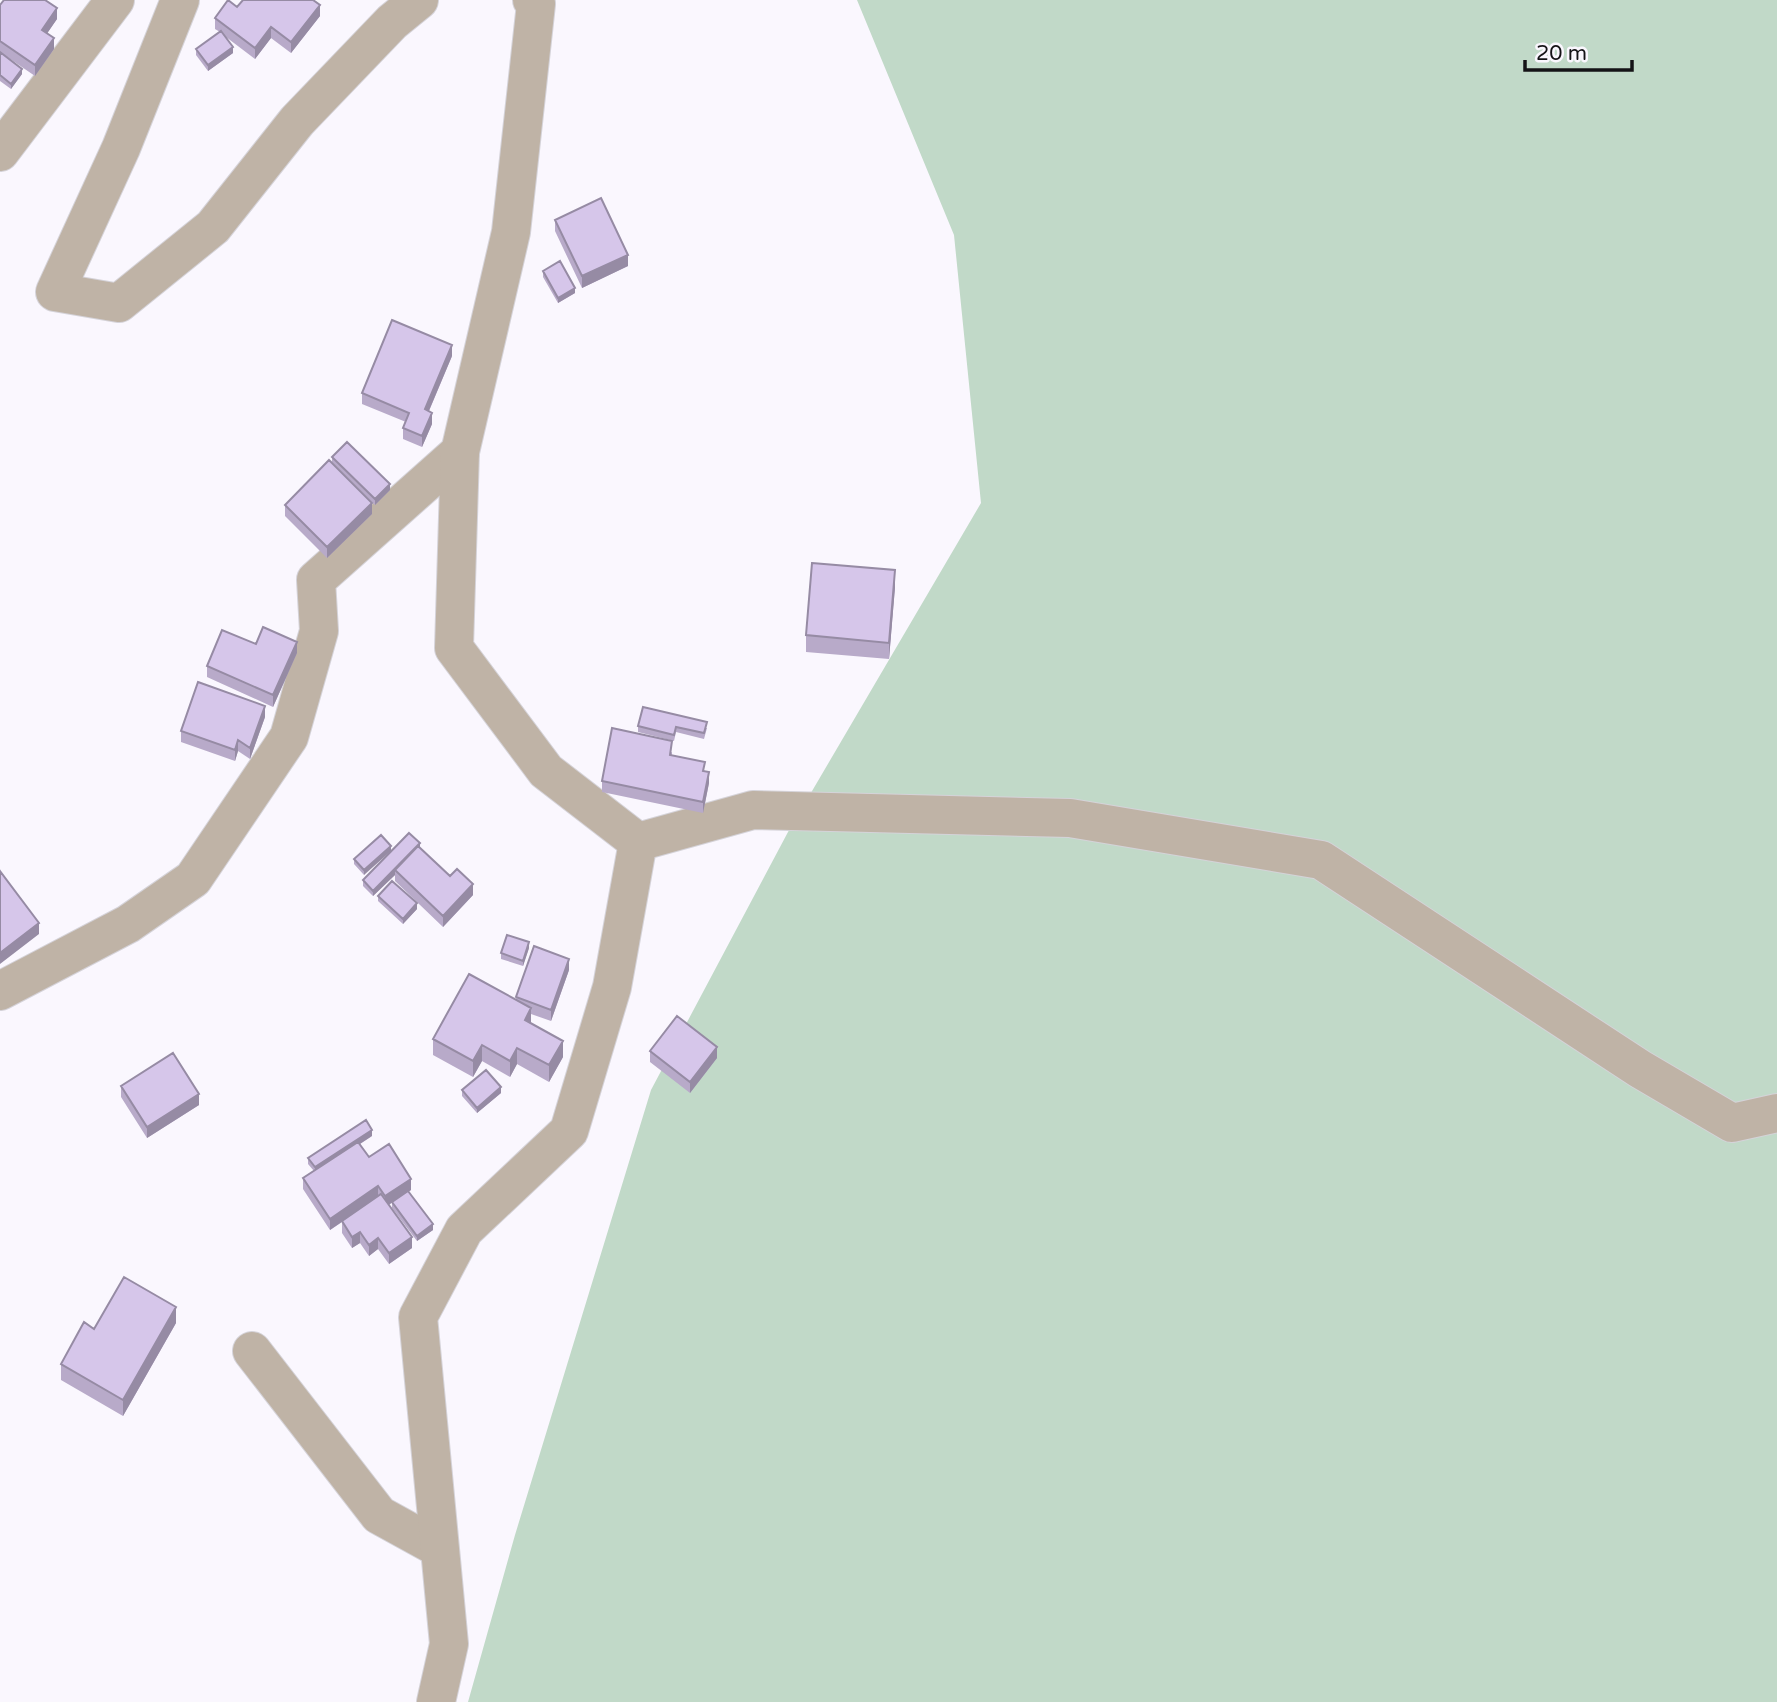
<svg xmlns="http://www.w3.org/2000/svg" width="1777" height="1702" font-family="'Varela Round',sans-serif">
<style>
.green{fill:#c1d9c8}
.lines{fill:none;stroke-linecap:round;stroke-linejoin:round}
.minor-casing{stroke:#d5d3d9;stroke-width:40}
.tertiary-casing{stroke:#d5d3d9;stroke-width:40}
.minor{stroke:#bfb3a6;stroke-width:38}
.tertiary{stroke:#bfb3a6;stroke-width:38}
.wall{fill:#b8aac9}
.shaded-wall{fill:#968ba4}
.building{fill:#d6c6ea;stroke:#968ba4;stroke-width:2}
</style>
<rect width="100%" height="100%" fill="#faf7fe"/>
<path class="green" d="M857,0h920v1702h-1309l47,-167 136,-445 137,-258 193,-329 -27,-268z"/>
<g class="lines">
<g class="minor-casing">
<path id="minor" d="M0,152l115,-152
M0,991l128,-67 65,-45 96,-142 30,-106 -3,-51 144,-128
M252,1351l127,164 60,33"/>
</g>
<g class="tertiary-casing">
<path id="tertiary" d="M180,0l-59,148 -66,144 64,11 94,-76 84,-106 95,-99 27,-22
M532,0l4,4 -25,228 -51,220 -6,196 92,123 92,71
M638,842l115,-32 317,8 251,42 319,209 92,54 45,-10
M436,1702l13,-58 -31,-327 46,-87 105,-99 43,-144 26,-145"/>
</g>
<use href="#minor" class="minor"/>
<use href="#tertiary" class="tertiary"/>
</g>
<path class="wall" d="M0,5l57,14 -10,14 7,16 -19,27 -35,-24z
M237,7l83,9 -29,37 -20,-15 -16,21 -29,-22 7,16 -25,18 -12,-16v-6l24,-17 -5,-3v-11z
M0,52l22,22 -11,15 -11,-8z
M555,220l73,46 -46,22 -27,-57z
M543,271l32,22 -17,10 -15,-26z
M452,356l-23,55 3,13 -10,23 -19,-8v-11l3,-6 -44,-18v-11z
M332,457l58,33 -15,15 -43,-43z
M285,505l87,9 -45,44 -42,-42z
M895,587l-6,72 -83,-7v-17z
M256,644l41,9 -24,54 -66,-30v-11z
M265,717l-15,42 -12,-8 -3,10 -54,-19v-11z
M638,726l69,2 -3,11 -28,-7 -2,9 -36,-9z
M672,752v4l33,15 4,12 -6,30 -101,-21v-11z
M381,835l-17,40 -10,-11v-5z
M420,849l30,27 23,19 -30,32 -48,-46v-6l-22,21 -10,-10v-6z
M378,896l39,13 -14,15 -25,-23z
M529,948l-6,18 -22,-7v-6z
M569,970l-18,51 -20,-7v9l32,34 -14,25 -32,-18 -7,13 -28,-16 -9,16 -40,-22v-16l83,-39v-3z
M650,1051l67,7 -27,35 -40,-31z
M121,1086l78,19 -52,33 -26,-41z
M462,1090l39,3 -24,20 -15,-17z
M372,1136l-12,8 9,13 42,33 -3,2 25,38 -16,11 -25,-33v-6h1l-4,3 23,43 -23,16 -11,-15 -9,7 -9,-13 -8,5 -10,-15v-11l-12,8 -27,-41v-11l11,-7 -6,-7v-6z
M176,1323l-53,93 -62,-36v-16l33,-35z"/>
<path class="shaded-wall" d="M320,5v11l-29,37v-11z
M57,8v11l-15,22v-11z
M271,27v11l-16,21v-11z
M54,38v11l-19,27v-11z
M233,47v6l-25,18v-6z
M22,69v5l-11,15v-5z
M628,255v11l-46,22v-12z
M575,288v5l-17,10v-5z
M452,345v11l-27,64v-11z
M432,413v11l-10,23v-11z
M390,484v6l-15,15v-6z
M372,503v11l-45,44v-11z
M895,570v17l-6,72v-16z
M297,642v11l-24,54v-12z
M265,706v11l-15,42v-11z
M238,740v11l-3,10v-11z
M709,772v11l-6,30v-11z
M420,843v6l-25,21v5l-22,21v-5z
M391,846v5l-27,24v-5z
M473,884v11l-30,32v-11z
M417,903v6l-14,15v-5z
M39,923v11l-39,30v-11z
M529,942v6l-6,18v-5z
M569,959v11l-18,51v-11z
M531,1008v17l-6,-5z
M563,1041v16l-14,25v-17z
M482,1045v16l-9,16v-16z
M717,1047v11l-27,35v-11z
M517,1048v16l-7,13v-16z
M501,1087v6l-24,20v-5z
M199,1094v11l-52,33v-11z
M372,1130v6l-57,37v-6z
M411,1179v11l-26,17v-11z
M378,1186v11l-48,33v-11z
M433,1224v6l-16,11v-5z
M360,1232v11l-8,5v-11z
M412,1237v11l-23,16v-11z
M378,1238v11l-9,7v-11z
M176,1307v16l-53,93v-16z"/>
<path class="building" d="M4,0h41l12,8 -15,22 12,8 -19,27 -35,-24v-36z
M228,0l9,7 6,-7h70l7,5 -29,37 -20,-15 -16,21 -40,-30z
M221,31l12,16 -25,18 -12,-16z
M0,52l22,17 -11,15 -11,-9z
M601,198l27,57 -46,21 -27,-56z
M560,261l15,27 -17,10 -15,-27z
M392,320l60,25 -27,64 7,4 -10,23 -19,-8 6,-15 -47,-20z
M347,442l43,42 -15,15 -43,-42z
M329,460l43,43 -45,44 -42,-42z
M812,563l83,7 -6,73 -83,-8z
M263,627l34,15 -24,53 -66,-29 15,-36 34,14z
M198,682l67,24 -15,42 -12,-8 -3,10 -54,-19z
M643,707l64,15 -3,11 -28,-6 -2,8 -36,-9z
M612,728l60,13 -2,14 35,7 -2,9 6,1 -6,30 -101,-21z
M409,833l11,10 -47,48 -10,-11z
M381,835l10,11 -27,24 -10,-11z
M418,846l32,30 7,-7 16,15 -30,32 -48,-46z
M0,871l39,52 -39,30z
M392,881l25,22 -14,16 -25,-23z
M507,935l22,7 -6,19 -22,-8z
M534,946l35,13 -18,51 -35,-13z
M469,974l62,34 -6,12 38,21 -14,24 -32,-17 -7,13 -28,-16 -9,16 -40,-22z
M677,1016l40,31 -27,35 -40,-31z
M173,1053l26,41 -52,33 -26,-41z
M486,1070l15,17 -24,21 -15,-18z
M366,1120l6,10 -57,37 -7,-9z
M358,1142l11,15 20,-13 22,35 -26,17 -7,-10 -48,33 -27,-41z
M408,1191l25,33 -16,12 -25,-34z
M381,1194l31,43 -23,16 -11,-15 -9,7 -9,-13 -8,5 -10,-16z
M124,1277l52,30 -53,93 -62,-36 23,-42 10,7z"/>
<path d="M1525 60v10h107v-10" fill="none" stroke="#141316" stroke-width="3.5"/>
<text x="1536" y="60" font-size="21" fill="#141316" stroke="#faf7fe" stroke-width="5" paint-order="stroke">20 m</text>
</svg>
